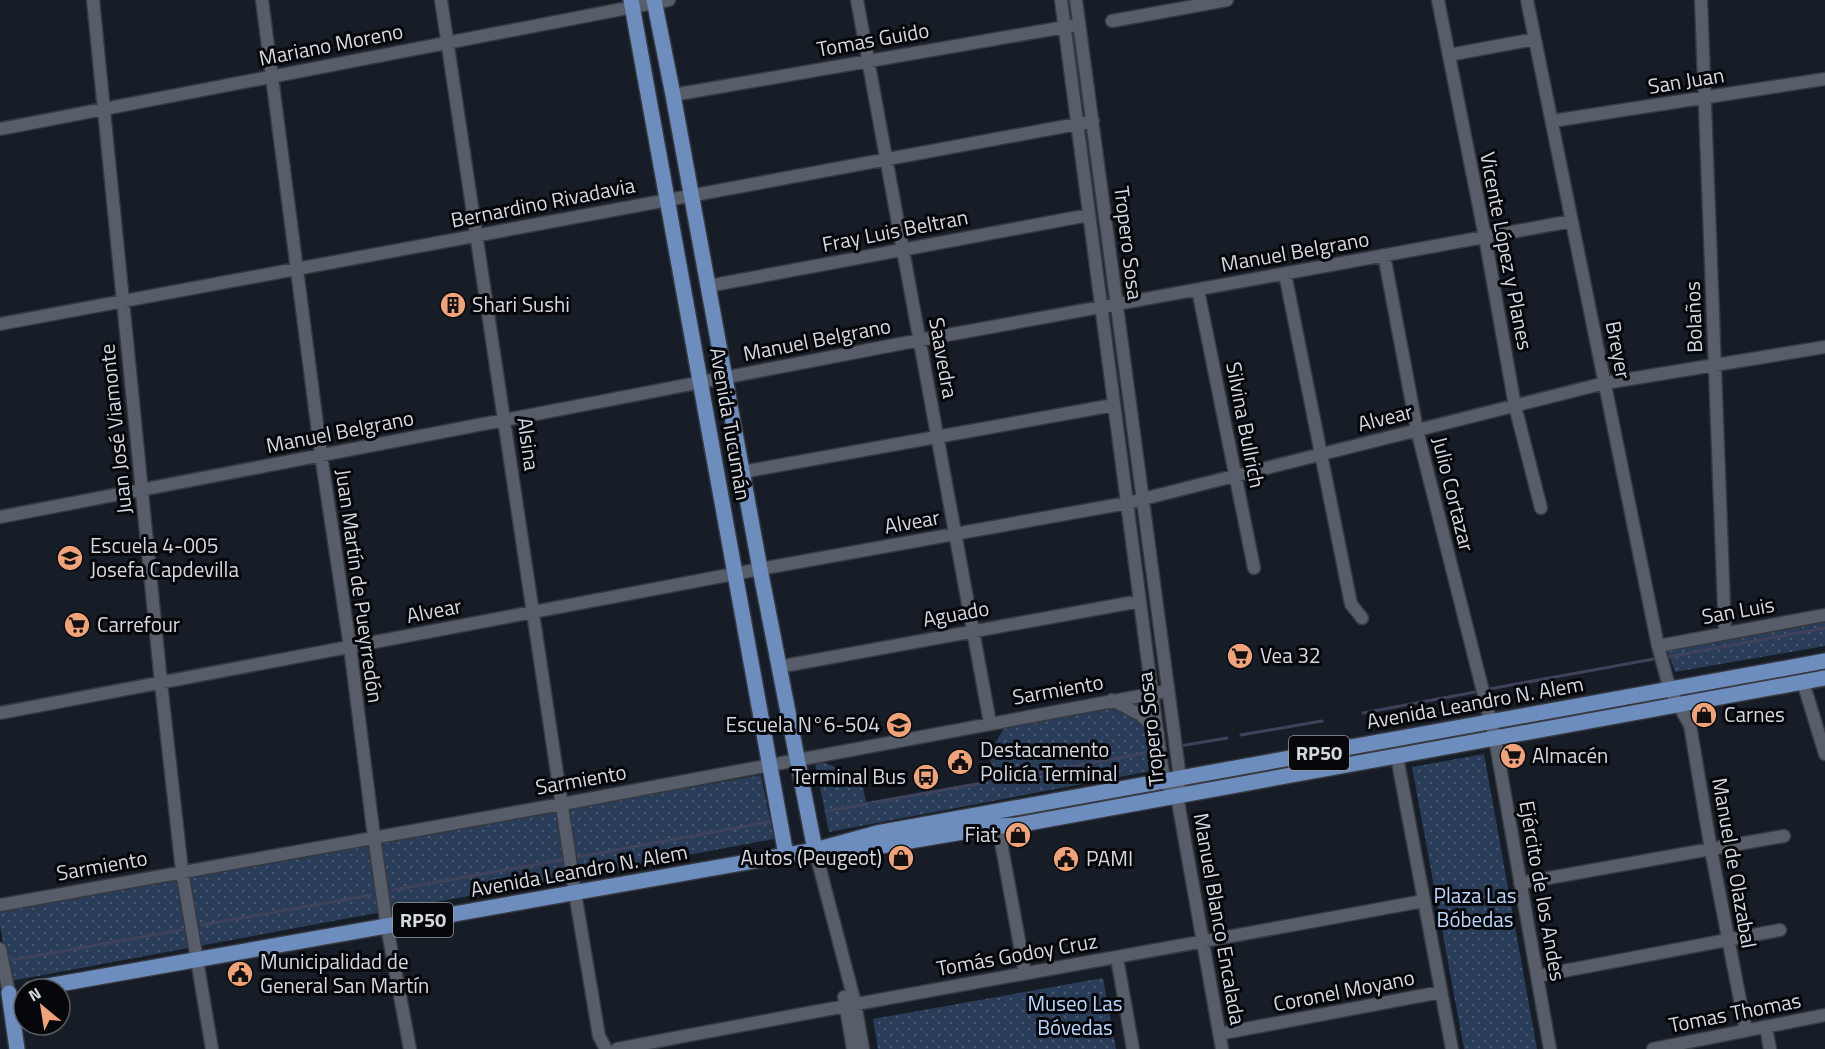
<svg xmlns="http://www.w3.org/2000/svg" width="1825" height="1049" font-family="'Titillium Web',sans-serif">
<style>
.park{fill:url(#park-dots)}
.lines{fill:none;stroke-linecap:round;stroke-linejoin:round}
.stream{stroke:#40425c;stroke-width:3}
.minor-casing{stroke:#363940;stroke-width:15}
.major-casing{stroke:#363940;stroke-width:18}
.minor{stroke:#575e69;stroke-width:12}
.major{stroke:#6d8dbf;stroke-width:15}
.labels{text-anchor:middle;stroke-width:6;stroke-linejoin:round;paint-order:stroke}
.shield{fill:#05070b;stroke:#96999f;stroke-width:1.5}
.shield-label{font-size:20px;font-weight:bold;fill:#d4d8df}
.street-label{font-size:21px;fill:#d4d8df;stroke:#05070b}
.poi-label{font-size:21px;fill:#d4d8df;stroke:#05070b;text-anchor:start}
.park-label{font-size:21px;fill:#bad5fe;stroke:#05070b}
</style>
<defs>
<pattern id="park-dots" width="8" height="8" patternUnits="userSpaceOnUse" patternTransform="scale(1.5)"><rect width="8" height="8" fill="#293c58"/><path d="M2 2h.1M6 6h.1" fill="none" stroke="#475770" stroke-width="1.8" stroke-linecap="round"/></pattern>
</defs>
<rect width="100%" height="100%" fill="#171d26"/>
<path class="park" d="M1825,619v27l-150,26 -8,-22z
M1146,702l10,68 -327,62 -14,-69 8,-1 38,15 5,25 128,-22 -5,-26 17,-29z
M1484,754l53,295h-73l-52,-282z
M761,775l13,64 -763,142 -11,-55v-16z
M1103,978l13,71h-238l-5,-30z"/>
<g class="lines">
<path class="stream" d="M1668,657l157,-29
M1489,689l165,-30
M1363,713l112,-21
M1241,735l81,-14
M1180,746l47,-8
M991,781l160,-29
M876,802l106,-19
M826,811l41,-7
M578,857l196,-36
M393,890l173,-31
M202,925l169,-30
M12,960l169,-30"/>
<g class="minor-casing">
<path id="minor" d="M93,0l68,683 21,188 30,178
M262,0l59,455 29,192 24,190 13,90 23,122
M441,0l134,893 24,143 7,13
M857,0l133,723
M1061,0l91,693 12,88 4,5
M1076,0l104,778 -3,18 45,253
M1438,0l47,237 30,169 26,102
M1527,0l131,646 12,44 20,35 21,125 35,181
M1701,0l24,633
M1112,21l115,-21
M1449,55l86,-16
M673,95l398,-69
M1552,121l273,-42
M0,129l669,-129
M1384,255l33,175 78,309 55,310
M1285,274l66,330 11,14
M708,286l381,-71
M1198,290l56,278
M0,324l1093,-203
M742,472l372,-67
M0,517l920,-177 652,-119
M1658,646l167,-31
M778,667l362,-66
M1803,682l22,72
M1112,700l29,15 17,18
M0,713l760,-144 367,-66 478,-120 220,-36
M1397,757l55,292
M998,826l27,147
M815,850l40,153 8,46
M1520,883l264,-47
M0,905l562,-101 605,-113
M0,949l9,44
M1117,958l16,91
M1537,976l243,-46
M844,997l9,52
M1766,1027l4,22
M1219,1034l222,-42
M617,1049c269,-52 538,-98 806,-148
M1653,1049l172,-34"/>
</g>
<g class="major-casing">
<path id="major" d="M631,0l155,855
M654,0l19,95 87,474 55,281
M839,849h24l135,-23 19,-1 808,-147
M31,989l784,-139 62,-17 948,-172
M9,993l8,56"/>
</g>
<use href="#minor" class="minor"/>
<use href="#major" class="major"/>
</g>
<defs>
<g id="building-disc" transform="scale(1.35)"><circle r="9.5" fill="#f0a279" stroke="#05070b"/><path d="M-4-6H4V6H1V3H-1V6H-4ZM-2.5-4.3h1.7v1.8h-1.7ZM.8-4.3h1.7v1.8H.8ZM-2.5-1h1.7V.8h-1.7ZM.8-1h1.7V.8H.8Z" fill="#111"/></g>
<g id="school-disc" transform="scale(1.35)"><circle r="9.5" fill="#f0a279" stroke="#05070b"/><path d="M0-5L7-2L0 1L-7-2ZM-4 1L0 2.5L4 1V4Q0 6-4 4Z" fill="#111"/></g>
<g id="supermarket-disc" transform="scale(1.35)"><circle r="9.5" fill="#f0a279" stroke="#05070b"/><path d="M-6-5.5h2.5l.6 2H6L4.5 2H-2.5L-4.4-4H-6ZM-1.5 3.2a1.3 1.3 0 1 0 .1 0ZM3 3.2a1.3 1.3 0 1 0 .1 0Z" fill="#111"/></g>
<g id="shop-disc" transform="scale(1.35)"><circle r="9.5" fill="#f0a279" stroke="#05070b"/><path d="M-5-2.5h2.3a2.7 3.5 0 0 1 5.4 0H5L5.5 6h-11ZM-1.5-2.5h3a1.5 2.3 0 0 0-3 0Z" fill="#111"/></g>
<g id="civic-disc" transform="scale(1.35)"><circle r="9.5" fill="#f0a279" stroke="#05070b"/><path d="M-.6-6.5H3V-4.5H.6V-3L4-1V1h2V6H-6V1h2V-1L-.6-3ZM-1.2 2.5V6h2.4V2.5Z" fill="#111"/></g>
<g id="bus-disc" transform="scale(1.35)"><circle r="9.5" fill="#f0a279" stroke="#05070b"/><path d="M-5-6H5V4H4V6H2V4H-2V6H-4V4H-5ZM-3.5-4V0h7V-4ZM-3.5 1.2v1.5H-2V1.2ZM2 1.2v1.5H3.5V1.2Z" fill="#111"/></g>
</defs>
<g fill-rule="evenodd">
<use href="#building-disc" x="453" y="305"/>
<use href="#school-disc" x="70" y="558"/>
<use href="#supermarket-disc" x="77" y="625"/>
<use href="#supermarket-disc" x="1240" y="656"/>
<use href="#shop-disc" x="1704" y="715"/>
<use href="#school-disc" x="899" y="725"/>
<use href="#supermarket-disc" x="1513" y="756"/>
<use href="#civic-disc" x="960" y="762"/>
<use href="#bus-disc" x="926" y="777"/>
<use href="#shop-disc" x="1018" y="835"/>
<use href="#shop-disc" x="901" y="858"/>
<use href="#civic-disc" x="1066" y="859"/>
<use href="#civic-disc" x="240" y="974"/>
</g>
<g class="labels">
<g class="shield">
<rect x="1289" y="736" width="60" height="34" rx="4.5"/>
<rect x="393" y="903" width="60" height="34" rx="4.5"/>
</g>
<g class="shield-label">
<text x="1319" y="760">RP50</text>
<text x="423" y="927">RP50</text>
</g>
<g class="street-label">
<text transform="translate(873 40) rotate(-10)" y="7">Tomas Guido</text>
<text transform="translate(331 45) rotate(-11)" y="7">Mariano Moreno</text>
<text transform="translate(1686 81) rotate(-9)" y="7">San Juan</text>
<text transform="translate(543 203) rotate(-11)" y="7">Bernardino Rivadavia</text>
<text transform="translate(895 231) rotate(-11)" y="7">Fray Luis Beltran</text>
<text transform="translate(1128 243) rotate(83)" y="7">Tropero Sosa</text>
<text transform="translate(1506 251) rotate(79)" y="7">Vicente López y Planes</text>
<text transform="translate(1295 252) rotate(-10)" y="7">Manuel Belgrano</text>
<text transform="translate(1694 317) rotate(-92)" y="7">Bolaños</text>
<text transform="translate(817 340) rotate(-11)" y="7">Manuel Belgrano</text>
<text transform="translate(1618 350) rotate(79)" y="7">Breyer</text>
<text transform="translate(943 358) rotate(80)" y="7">Saavedra</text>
<text transform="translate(1385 418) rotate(-14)" y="7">Alvear</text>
<text transform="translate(730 424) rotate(80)" y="7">Avenida Tucumán</text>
<text transform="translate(1245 425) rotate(79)" y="7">Silvina Bullrich</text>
<text transform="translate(116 429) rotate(-96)" y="7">Juan José Viamonte</text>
<text transform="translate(340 432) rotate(-11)" y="7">Manuel Belgrano</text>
<text transform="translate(528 444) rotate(82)" y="7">Alsina</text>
<text transform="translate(1453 494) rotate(76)" y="7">Julio Cortazar</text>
<text transform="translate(912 522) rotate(-10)" y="7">Alvear</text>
<text transform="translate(359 586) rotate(82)" y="7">Juan Martín de Pueyrredón</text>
<text transform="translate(434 611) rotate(-11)" y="7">Alvear</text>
<text transform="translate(1738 611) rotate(-10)" y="7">San Luis</text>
<text transform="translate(956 614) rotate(-10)" y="7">Aguado</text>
<text transform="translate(1058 690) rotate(-10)" y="7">Sarmiento</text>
<text transform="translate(1475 703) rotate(-10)" y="7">Avenida Leandro N. Alem</text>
<text transform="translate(1151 729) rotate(-96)" y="7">Tropero Sosa</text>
<text transform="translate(581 780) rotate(-10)" y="7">Sarmiento</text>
<text transform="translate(1734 863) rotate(80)" y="7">Manuel de Olazabal</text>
<text transform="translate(102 866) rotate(-10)" y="7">Sarmiento</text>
<text transform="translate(579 871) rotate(-10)" y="7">Avenida Leandro N. Alem</text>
<text transform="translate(1542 891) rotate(80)" y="7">Ejército de los Andes</text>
<text transform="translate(1219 919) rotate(80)" y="7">Manuel Blanco Encalada</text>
<text transform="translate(1017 955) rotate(-10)" y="7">Tomás Godoy Cruz</text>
<text transform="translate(1344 991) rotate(-11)" y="7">Coronel Moyano</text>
<text transform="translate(1735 1013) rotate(-11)" y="7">Tomas Thomas</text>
</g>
<g class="poi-label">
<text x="472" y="312">Shari Sushi</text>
<text x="90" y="553">Escuela 4-005<tspan x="90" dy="24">Josefa Capdevilla</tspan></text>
<text x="97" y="632">Carrefour</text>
<text x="1260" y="663">Vea 32</text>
<text x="1724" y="722">Carnes</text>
<text x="880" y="732" text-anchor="end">Escuela N°6-504</text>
<text x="980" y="757">Destacamento<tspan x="980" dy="24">Policía Terminal</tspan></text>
<text x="1532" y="763">Almacén</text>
<text x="906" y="784" text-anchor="end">Terminal Bus</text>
<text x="998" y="842" text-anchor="end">Fiat</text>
<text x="882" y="865" text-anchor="end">Autos (Peugeot)</text>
<text x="1086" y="866">PAMI</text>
<text x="260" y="969">Municipalidad de<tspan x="260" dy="24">General San Martín</tspan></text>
</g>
<g class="park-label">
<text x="1475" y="903">Plaza Las<tspan x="1475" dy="24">Bóbedas</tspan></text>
<text x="1075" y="1011">Museo Las<tspan x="1075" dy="24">Bóvedas</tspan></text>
</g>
</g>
<g transform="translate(42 1007) rotate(330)"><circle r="28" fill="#05070b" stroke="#585b60" stroke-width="1.5"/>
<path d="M0-4.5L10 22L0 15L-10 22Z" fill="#f0a279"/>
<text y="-9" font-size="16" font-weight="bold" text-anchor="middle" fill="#d4d8df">N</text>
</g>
</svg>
